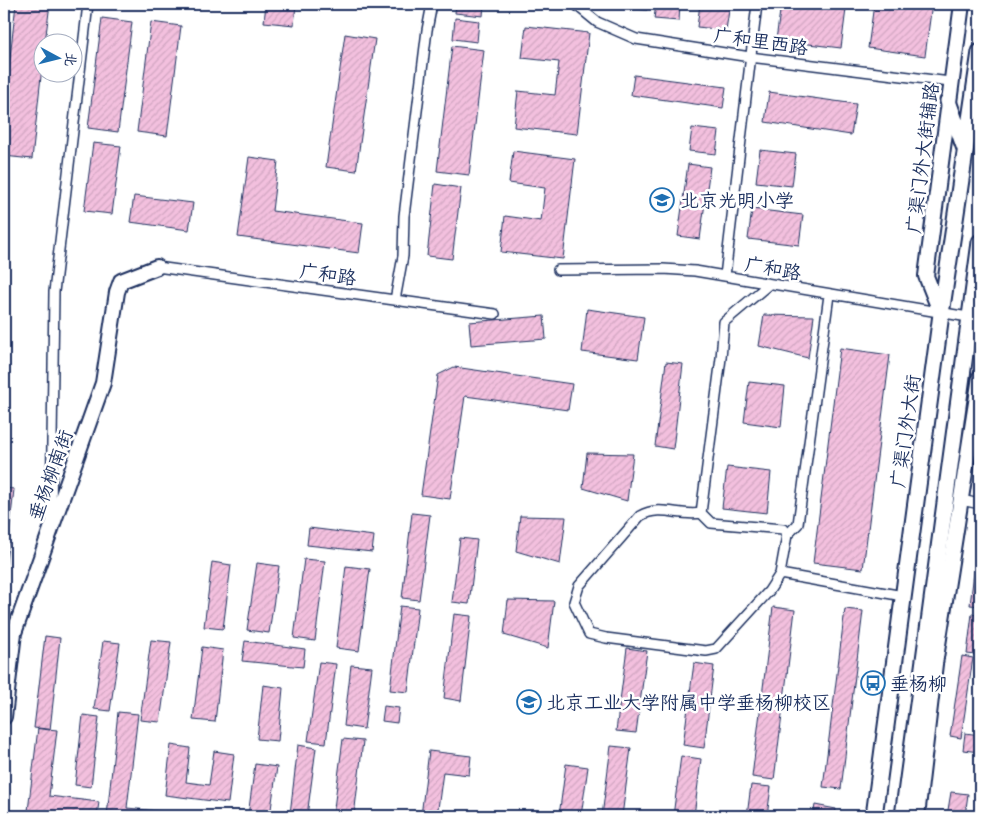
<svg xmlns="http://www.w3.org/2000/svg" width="984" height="820" font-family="Itim,'LXGW WenKai TC',sans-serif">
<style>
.building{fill:url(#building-hatch);stroke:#1b2f5e}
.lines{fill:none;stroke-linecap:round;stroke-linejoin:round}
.street-casing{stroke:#1b2f5e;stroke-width:12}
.secondary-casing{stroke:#1b2f5e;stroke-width:18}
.primary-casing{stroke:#1b2f5e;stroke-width:19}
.street{stroke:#fff;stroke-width:9}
.secondary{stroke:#fff;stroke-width:14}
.primary{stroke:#fff;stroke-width:15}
.labels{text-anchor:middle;stroke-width:5;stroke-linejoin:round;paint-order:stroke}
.street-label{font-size:19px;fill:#1b2f5e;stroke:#fff}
.poi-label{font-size:19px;fill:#1b2f5e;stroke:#fff;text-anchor:start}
</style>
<defs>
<pattern id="building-hatch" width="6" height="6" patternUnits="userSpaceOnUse" patternTransform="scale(1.25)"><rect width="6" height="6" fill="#f3c0de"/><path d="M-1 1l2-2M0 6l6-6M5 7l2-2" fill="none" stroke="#d0a5c1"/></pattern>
</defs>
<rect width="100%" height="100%" fill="#fff"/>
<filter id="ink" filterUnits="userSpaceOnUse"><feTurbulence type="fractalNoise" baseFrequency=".02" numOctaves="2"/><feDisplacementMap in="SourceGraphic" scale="10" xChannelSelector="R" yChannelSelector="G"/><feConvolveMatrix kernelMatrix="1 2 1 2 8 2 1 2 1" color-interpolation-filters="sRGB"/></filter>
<g filter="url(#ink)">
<path class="building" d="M16,4h34l-5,38h-3v25l-10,92 -28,-3v-46z
M266,4h30l-2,21 -30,-3z
M456,4h28l-1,12 -28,-3z
M633,4h15l-1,6 -15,-1z
M656,4h24l-1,17 -25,-2z
M700,4h30l-4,26 -29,-3z
M781,4h24l41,5 -5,39 -65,-8z
M874,4h58l-7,52 -57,-8z
M102,18l30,4 -14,110 -30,-4z
M455,18l24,3 -2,21 -24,-3z
M151,22l30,4 -14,110 -30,-4z
M526,26l63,7 -12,101 -63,-7 4,-36 37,4 4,-33 -37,-4z
M345,34l30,5 -19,132 -30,-4z
M452,46l32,4 -15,125 -32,-4z
M634,75l92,12 -3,21 -92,-13z
M769,92l87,12 -5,31 -86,-13z
M692,128l27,3 -3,23 -27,-3z
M93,143l28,3 -9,68 -28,-3z
M760,150l36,4 -4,32 -36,-4z
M513,151l62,8 -12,100 -62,-7 4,-36 36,5 4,-33 -36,-5z
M249,157l29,4 -6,50 91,12 -4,30 -121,-16z
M688,164l22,3 -10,72 -22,-3z
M435,184l26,4 -9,71 -25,-3z
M134,196l59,7 -4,27 -59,-8z
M752,209l51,6 -4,30 -51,-6z
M587,309l57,8 -6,42 -56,-7z
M764,315l50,1 -6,42 -49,-12z
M544,316l2,23 -75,6 -2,-23z
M840,348l50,7 -27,214 -50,-6z
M666,362l17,2 -10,85 -18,-3z
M454,367l118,17 -4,26 -103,-14 -15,103 -29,-4 17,-120z
M749,382l36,4 -4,41 -37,-5z
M587,453l46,1 -6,47 -44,-13z
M727,467l44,5 -4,41 -45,-5z
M4,488l10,1 -10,92z
M412,513l18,2 -11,85 -17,-2z
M520,516l46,1 -6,47 -44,-13z
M980,523v83l-10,-1z
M309,528l65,8 -2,16 -65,-7z
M460,538l17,2 -8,64 -17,-2z
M304,559l21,2 -10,80 -21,-3z
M212,562l19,3 -8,64 -19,-2z
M257,563l22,3 -10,67 -22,-3z
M346,566l24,3 -11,82 -23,-3z
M508,600l46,1 -6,47 -44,-13z
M400,606l18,2 -10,84 -18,-2z
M773,607l22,3 -21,170 -22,-3z
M845,609l18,2 -22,178 -18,-2z
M454,614l17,2 -10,85 -17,-3z
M972,614l8,1 -4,40 -9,-1z
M45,636l15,2 -10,92 -16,-2z
M151,640l20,2 -11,80 -20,-2z
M103,641l17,2 -10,68 -16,-2z
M245,641l60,8 -2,18 -61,-6z
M202,647l21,3 -8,72 -22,-2z
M627,648l20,3 -11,82 -20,-2z
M962,656l11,2 -12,80 -11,-2z
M319,662l17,2 -10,79 -18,-2z
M694,663l20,3 -10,82 -21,-3z
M351,665l21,2 -8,62 -20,-3z
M263,685l20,3 -5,53 -21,-2z
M384,706l15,2 -2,15 -15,-2z
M118,712l20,2 -11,94 81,8h-101z
M83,715l16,2 -8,70 -16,-2z
M38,728l19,2 -8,66 50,6 -2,14h-26l-43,-5z
M965,733l15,2v17l-17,-2z
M343,739l20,2 -9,75h-21z
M171,745l19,3 -4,34 23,3 5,-34 20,3 -6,49 -63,-8z
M298,745l18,3 -9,68 -17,-2z
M611,746l20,2 -9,68h-20z
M429,751l42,5 -2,19 -26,-3 -6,44h-16z
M681,756l20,3 -7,57h-21z
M255,764l22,3 -7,49h-22z
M566,764l22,3 -7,49h-22z
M751,785l20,2 -4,29h-20z
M951,792l17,2 -3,22h-18z
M815,805l21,4 -1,7h-22z"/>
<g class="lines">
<g class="street-casing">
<path id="street" d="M575,4l22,18 39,17 114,18 200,25
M157,267l338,47
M558,270l105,-1 32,2 285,48
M725,276l32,-272
M395,300l8,-44 1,-40 23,-186 5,-26
M961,500l19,4
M701,513c-22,4 -40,-9 -61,3l-61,70 -5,16 15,32 17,4 100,13 10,-2 53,-58 11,-17 7,-39 -4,-6 -72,-6 -10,-10 20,-155 3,-36 44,-37
M51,518l3,-226 34,-288
M787,535l11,-11 31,-229
M780,574l123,22
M4,627l10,6"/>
</g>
<g class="secondary-casing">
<path id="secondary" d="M941,314l-15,-38 36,-272
M4,717l10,-84 89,-250 14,-91 4,-11 36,-14
M917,816l18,-152 45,-287"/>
</g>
<g class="primary-casing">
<path id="primary" d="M948,101l17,48
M874,816l67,-502 39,-262
M903,816l77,-574"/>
</g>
<use href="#street" class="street"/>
<use href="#secondary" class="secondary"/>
<use href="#primary" class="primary"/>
</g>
</g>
<defs>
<g id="school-ring" transform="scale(1.25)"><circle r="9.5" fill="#fff" stroke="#1f6fb2" stroke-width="1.5"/><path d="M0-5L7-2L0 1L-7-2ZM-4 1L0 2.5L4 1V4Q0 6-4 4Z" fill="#1f6fb2"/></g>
<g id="bus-ring" transform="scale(1.25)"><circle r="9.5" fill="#fff" stroke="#1f6fb2" stroke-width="1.5"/><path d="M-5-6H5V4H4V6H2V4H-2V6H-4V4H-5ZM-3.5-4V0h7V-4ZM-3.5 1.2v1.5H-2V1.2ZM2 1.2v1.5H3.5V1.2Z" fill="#1f6fb2"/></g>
</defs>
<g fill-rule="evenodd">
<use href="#school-ring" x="662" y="200"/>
<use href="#bus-ring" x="873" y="683"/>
<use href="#school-ring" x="529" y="702"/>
</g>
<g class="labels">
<g class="street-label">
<text transform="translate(761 41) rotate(8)" y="7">广和里西路</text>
<text transform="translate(922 158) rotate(-83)" y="7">广渠门外大街辅路</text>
<text transform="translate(773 268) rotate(10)" y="7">广和路</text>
<text transform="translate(328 274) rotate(8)" y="7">广和路</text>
<text transform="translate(905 431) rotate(-82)" y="7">广渠门外大街</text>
<text transform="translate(50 475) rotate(-70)" y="7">垂杨柳南街</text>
</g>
<g class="poi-label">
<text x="680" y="207">北京光明小学</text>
<text x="890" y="690">垂杨柳</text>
<text x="546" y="709">北京工业大学附属中学垂杨柳校区</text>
</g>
</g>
<rect width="984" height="820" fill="none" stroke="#fff" stroke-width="20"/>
<rect x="10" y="10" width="964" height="800" fill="none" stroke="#1b2f5e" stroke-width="2" filter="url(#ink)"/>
<g transform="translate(58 58) rotate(97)"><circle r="24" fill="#ffffff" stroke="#a4acbf"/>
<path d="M0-4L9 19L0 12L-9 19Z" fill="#1f6fb2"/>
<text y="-8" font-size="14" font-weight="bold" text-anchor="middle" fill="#1b2f5e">北</text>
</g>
</svg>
